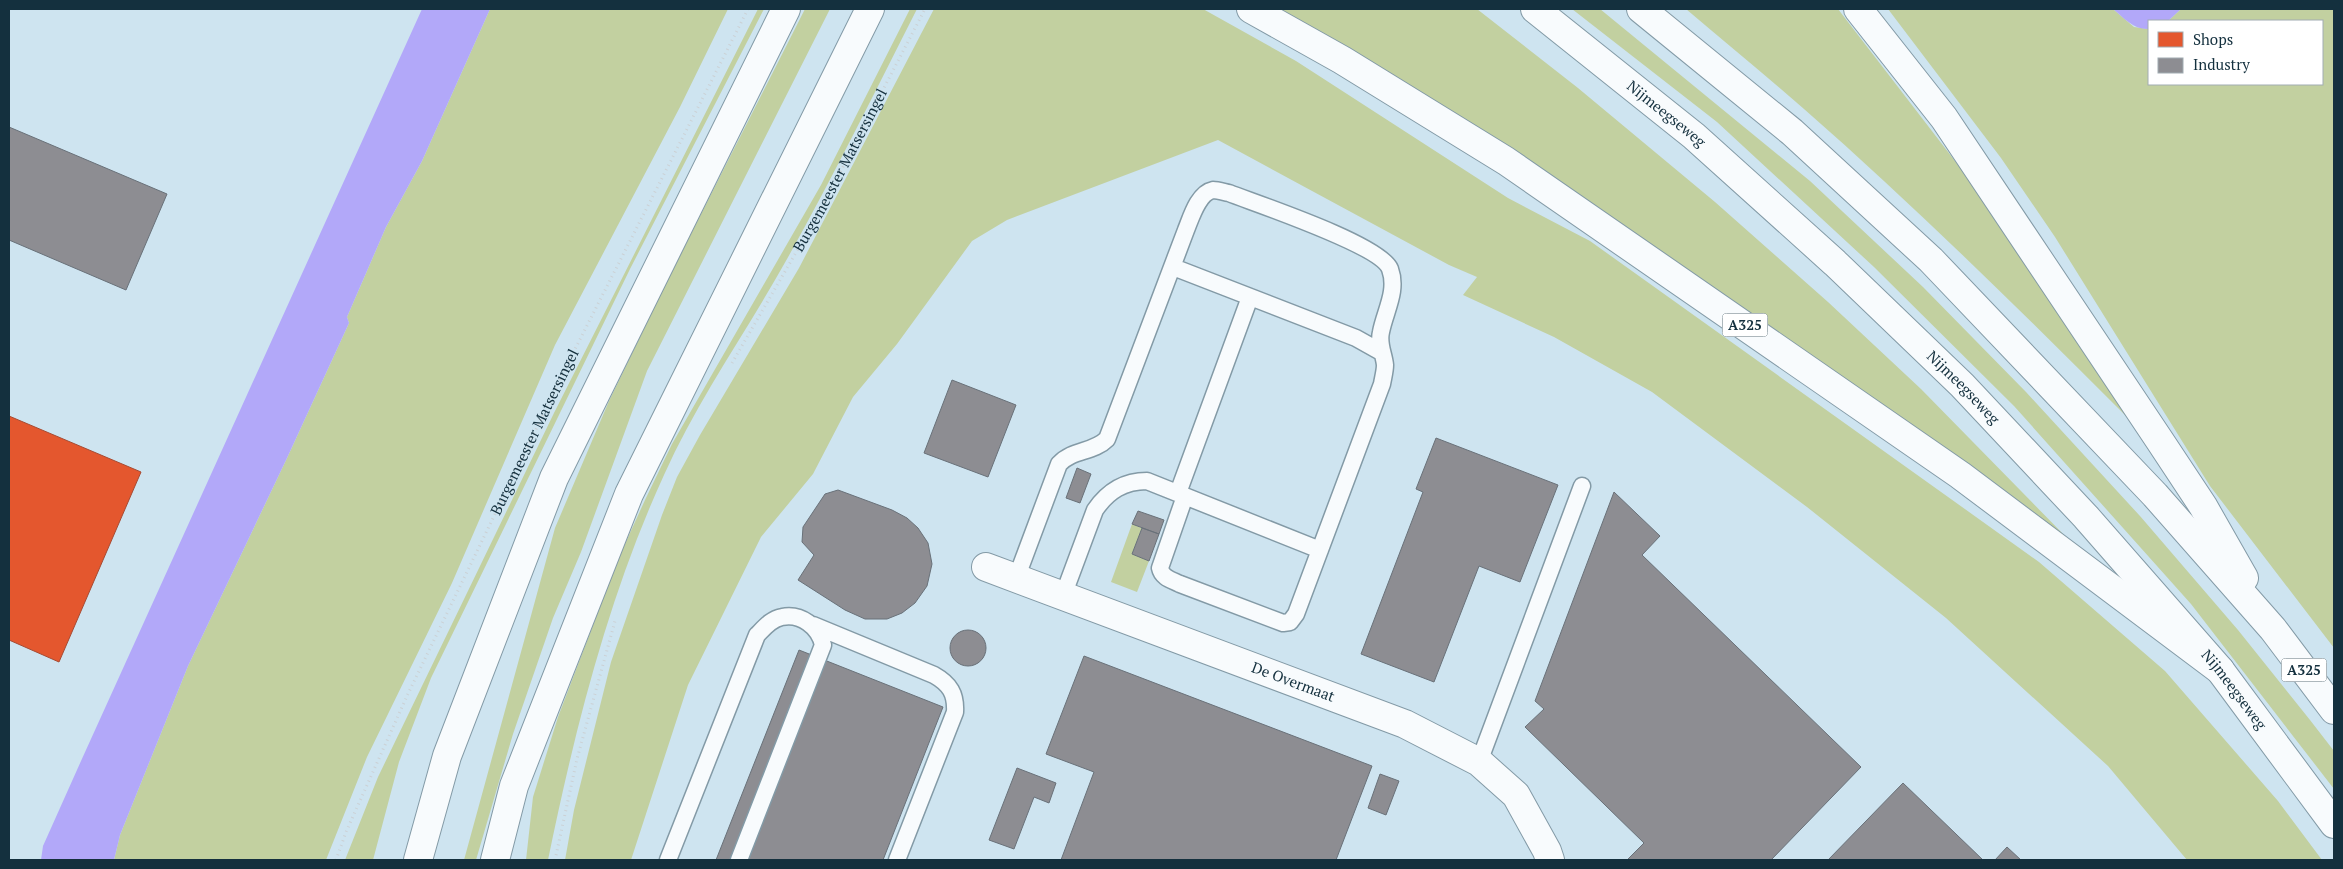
<svg xmlns="http://www.w3.org/2000/svg" width="2343" height="869" font-family="'PT Serif',serif">
<style>
.green{fill:#c2d0a0}
.water{fill:#b2a8f9}
.shops{fill:#e4572e;stroke:#a64b33}
.industry{fill:#8d8d92;stroke:#697179}
.lines{fill:none;stroke-linecap:round;stroke-linejoin:round}
.lane-casing{stroke:#839aa6;stroke-width:19}
.street-casing{stroke:#839aa6;stroke-width:30}
.secondary-casing{stroke:#839aa6;stroke-width:30}
.highway-casing{stroke:#839aa6;stroke-width:30}
.path{stroke:#cbd1d5;stroke-width:3;stroke-dasharray:1 4;stroke-linecap:butt}
.lane{stroke:#f8fbfd;stroke-width:16}
.street{stroke:#f8fbfd;stroke-width:28}
.secondary{stroke:#f8fbfd;stroke-width:28}
.highway{stroke:#f8fbfd;stroke-width:28}
.labels{text-anchor:middle;stroke-width:5;stroke-linejoin:round;paint-order:stroke}
.shield{fill:#fff;stroke:#5a6e78;stroke-width:1}
.shield-label{font-size:14px;font-weight:bold;fill:#14303e}
.street-label{font-size:15px;fill:#14303e;stroke:#fff}
</style>
<rect width="100%" height="100%" fill="#cee4f0"/>
<path class="green" d="M490,9h238l-48,98 -125,238 -103,238 -85,174 -41,103h-212l6,-25 68,-169 99,-208 62,-135 -2,-6 39,-90 36,-66z
M758,9h6l-134,260 -199,409 -32,84 -26,98h-28l33,-83 176,-364z
M805,9h25l-183,362 -66,181 -28,66 -40,116 -37,126h-12l91,-332 54,-127 60,-124z
M910,9h7c-42,83 -84,168 -130,250 -40,72 -89,140 -123,216 -56,122 -89,254 -116,385h-22l7,-63 25,-80 61,-160 26,-57 27,-56 149,-259z
M934,9h269l93,52 212,137 82,43 449,321 126,109 113,130 44,59h-135l-79,-94 -162,-148 -139,-111 -155,-115 -98,-55 -91,-42 14,-18 -28,-12 -231,-125 -211,80 -35,21 -75,103 -44,53 -40,77 -52,63 -73,148 -57,175h-66l9,-50 37,-148 51,-147 15,-38 23,-42 99,-167z
M1271,9h206l101,79 137,114 113,100 93,87 146,149z
M1572,9h28l210,172 113,106 103,105 114,124 98,114 72,90 24,31v38l-143,-185 -177,-198 -140,-139 -157,-145z
M1686,9h152l127,165 163,244c-105,-105 -211,-210 -324,-309 -39,-34 -79,-67 -118,-100z
M1888,9h225l21,18 15,2v55h173v-63h-154l13,-12h153v639l-124,-162 -155,-249 -54,-79z
M1132,524l10,4 -10,26 17,7 -12,31 -26,-10z"/>
<path class="water" d="M422,9h68l-68,152 -36,66 -39,90 2,6 -62,135 -99,208 -68,169 -6,25h-73l2,-14 38,-85z
M2113,9h68l-13,12h-19v8c-15,1 -25,-11 -36,-20z"/>
<path class="shops" d="M9,416l132,56 -82,190 -50,-22z"/>
<path class="industry" d="M9,127l158,67 -41,96 -117,-50z
M952,380l64,25 -28,72 -64,-24z
M1436,438l122,47 -38,97 -41,-16 -45,116 -73,-28 62,-162 -7,-3z
M1077,468l14,6 -11,29 -14,-5z
M838,490l54,20 15,8 11,10 10,15 4,21 -5,22 -12,17 -13,10 -15,6h-22l-20,-9 -47,-30 16,-25 -12,-13 1,-15 22,-33z
M1614,492l46,44 -18,19 219,212 -90,93h-144l17,-17 -119,-116 19,-18 -9,-8z
M1138,511l26,9 -5,14 -27,-10z
M1142,528l17,6 -10,27 -17,-7z
M950 648a18 18 0 1 1 36 0a18 18 0 1 1-36 0Z
M799,650l144,57 -60,153h-167z
M1084,656l288,110 -36,94h-275l33,-88 -48,-18z
M1017,768l39,15 -7,20 -15,-6 -20,52 -25,-9z
M1380,774l19,7 -13,34 -18,-7z
M1903,783l80,77h-155z
M2007,847l14,13h-26z"/>
<g class="lines">
<g class="lane-casing">
<path id="lane" d="M1173,267l183,71 25,14
M1178,493l72,-196
M1016,579l43,-115c14,-15 34,-11 48,-25l79,-209c5,-12 12,-37 27,-40 5,0 11,2 16,3 28,11 152,52 161,76 8,22 -5,42 -9,63 -3,12 3,22 4,33 0,6 -2,13 -3,19l-86,230 -6,8 -7,1 -103,-39c-8,-4 -18,-6 -20,-16l25,-72
M1063,596l32,-86c13,-19 29,-29 52,-29l173,69
M813,625l121,50c16,9 22,19 21,37l-58,148
M1479,762l103,-276
M668,860l89,-225c7,-7 14,-16 25,-18 19,-4 37,10 41,28l-84,215"/>
</g>
<g class="street-casing">
<g id="street">
<path id="s3" d="M986,567l419,157 74,38 37,33 31,56 3,9"/>
</g>
</g>
<g class="secondary-casing">
<path id="secondary" d="M418,860l29,-104 107,-278 232,-469
M495,860l19,-74 115,-292 241,-485"/>
</g>
<g class="highway-casing">
<g id="highway">
<path d="M1251,9l91,51 164,101 454,314 260,195"/>
<path id="s4" d="M1535,9l159,127 141,127 127,122 124,132 134,153 114,154"/>
<path d="M1641,9l151,123 139,128 224,235 118,134 61,81"/>
<path d="M1858,9l86,109 216,323 43,65 41,72"/>
</g>
</g>
<g class="path">
<path id="s1" d="M732,363l88,-152 105,-202"/>
<path id="s2" d="M336,860l10,-28 61,-136 163,-337 178,-350"/>
<path d="M555,860l22,-101 38,-138"/>
</g>
<use href="#lane" class="lane"/>
<use href="#street" class="street"/>
<use href="#secondary" class="secondary"/>
<use href="#highway" class="highway"/>
</g>
<g class="labels">
<g class="shield">
<rect x="1722.5" y="313.5" width="45" height="23" rx="4"/>
<rect x="2281.5" y="658.5" width="45" height="23" rx="4"/>
</g>
<g class="shield-label">
<text x="1745" y="330">A325</text>
<text x="2304" y="675">A325</text>
</g>
<g class="street-label">
<text dy="5" stroke="none"><textPath href="#s4" startOffset="168">Nijmeegseweg</textPath></text>
<text dy="5" stroke="none"><textPath href="#s1" startOffset="221">Burgemeester Matsersingel</textPath></text>
<text dy="5" stroke="none"><textPath href="#s4" startOffset="572">Nijmeegseweg</textPath></text>
<text dy="5" stroke="none"><textPath href="#s2" startOffset="472">Burgemeester Matsersingel</textPath></text>
<text dy="5" stroke="none"><textPath href="#s3" startOffset="328">De Overmaat</textPath></text>
<text dy="5" stroke="none"><textPath href="#s4" startOffset="978">Nijmeegseweg</textPath></text>
</g>
</g>
<rect width="2343" height="869" fill="none" stroke="#14303e" stroke-width="20"/>
<rect x="2148" y="20" width="175" height="65" fill="#ffffff" stroke="#a1acb2"/>
<rect x="2158" y="32" width="25" height="15" fill="#e4572e" stroke="#a1acb2"/>
<text x="2193" y="45" font-size="15" fill="#14303e">Shops</text>
<rect x="2158" y="58" width="25" height="15" fill="#8d8d92" stroke="#a1acb2"/>
<text x="2193" y="70" font-size="15" fill="#14303e">Industry</text>
</svg>
